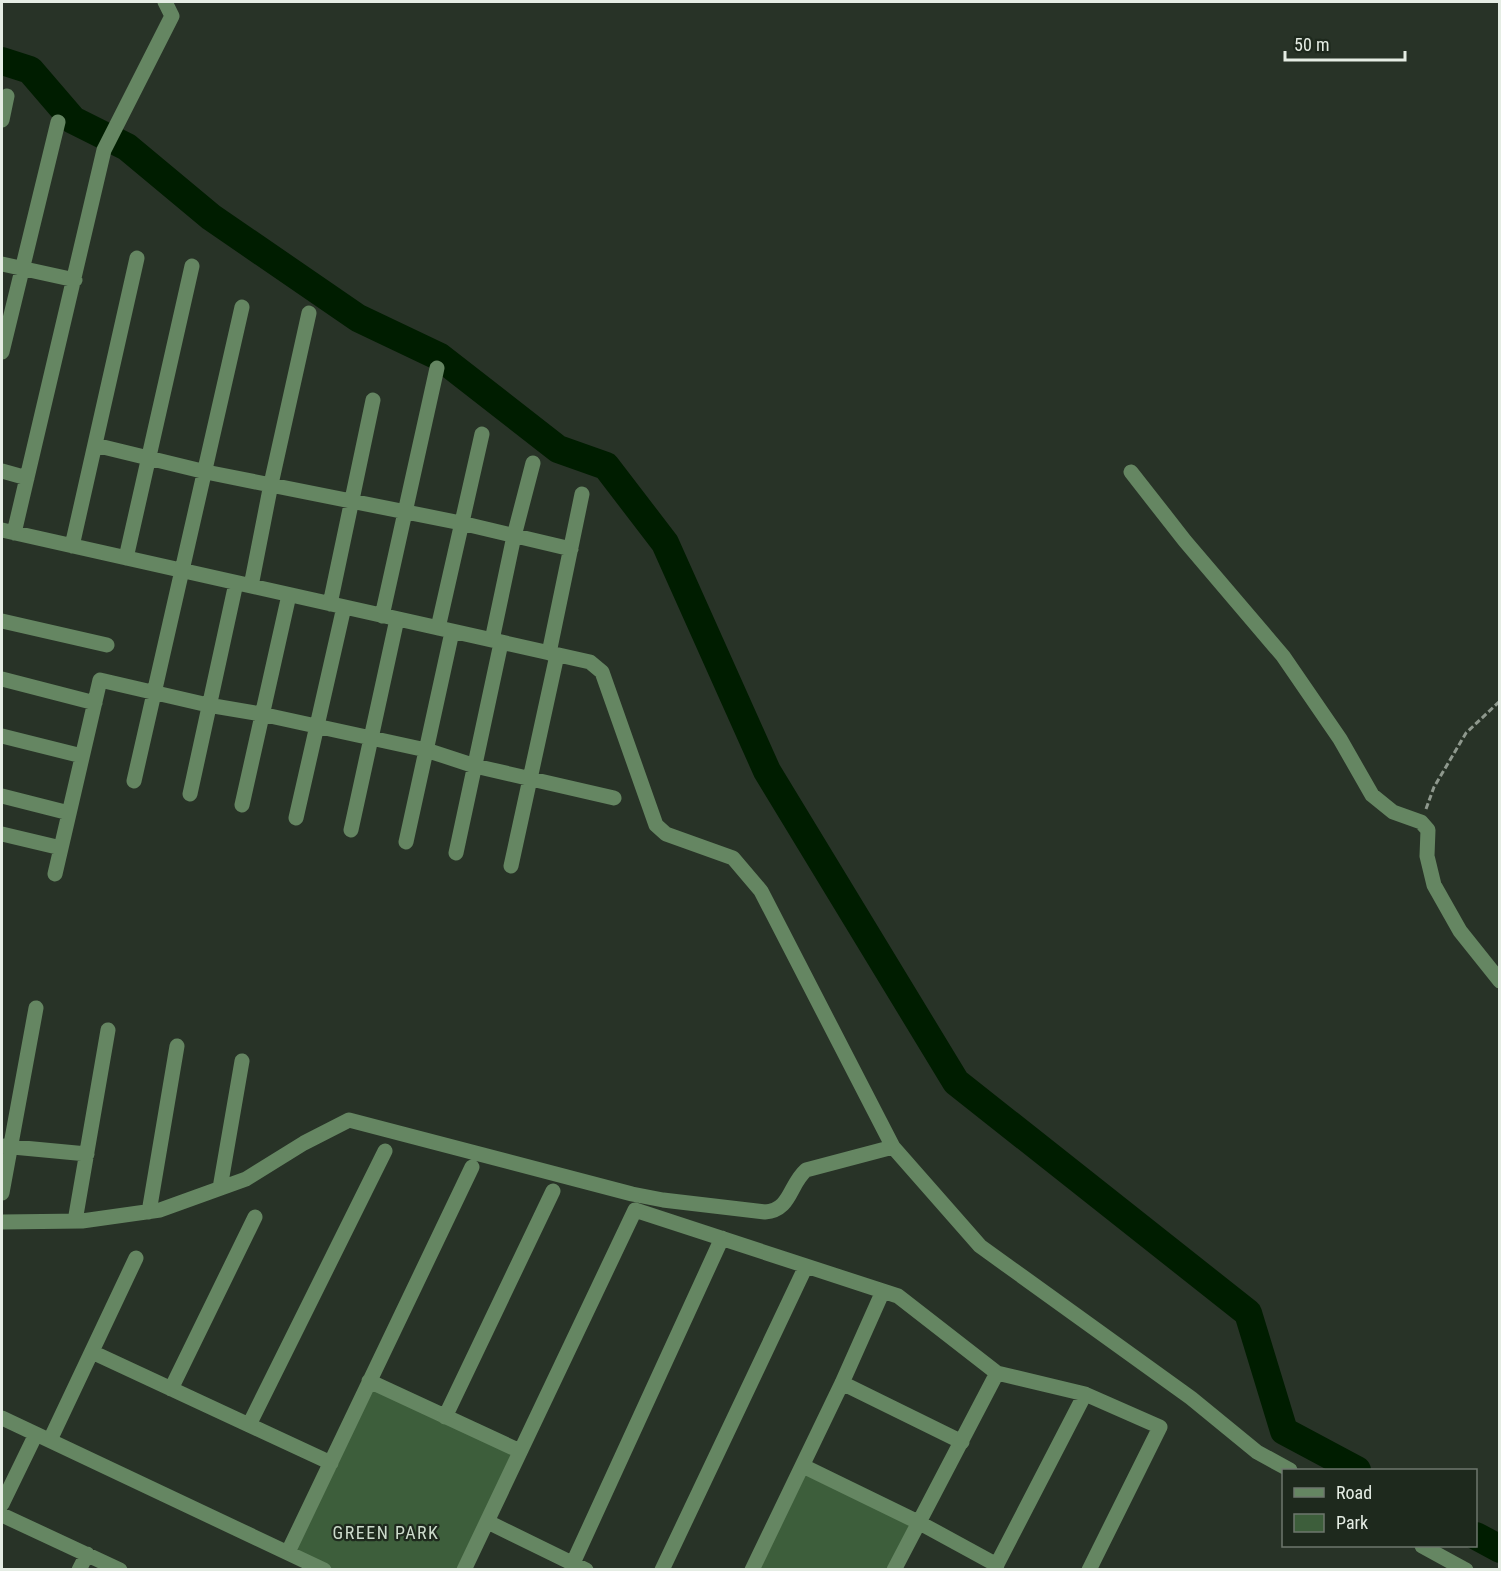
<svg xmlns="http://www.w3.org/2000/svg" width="1501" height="1571" font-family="'Roboto Condensed',sans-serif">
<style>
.green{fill:#3d5e3b}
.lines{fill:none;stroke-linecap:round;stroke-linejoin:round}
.river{stroke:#001d00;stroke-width:28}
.path{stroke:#8e988d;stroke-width:3;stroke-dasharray:6 3;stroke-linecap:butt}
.minor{stroke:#658662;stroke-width:15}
.labels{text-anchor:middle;stroke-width:4.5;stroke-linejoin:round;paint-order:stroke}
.neighbourhood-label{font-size:18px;letter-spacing:1.5px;fill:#ccdbcb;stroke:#1e291d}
</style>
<rect width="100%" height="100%" fill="#283327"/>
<path class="green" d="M369,1381l151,70 -57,118h-139l-36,-17z
M803,1466l115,56 -24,47 -142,1z"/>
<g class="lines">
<path class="river" d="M2,61l28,9 43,50 54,27 84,70 147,101 82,39 118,92 48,17 59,77 102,228 189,311 292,231 36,118 73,39
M1476,1536l24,13"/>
<path class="path" d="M1426,809l8,-22 32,-54 34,-32"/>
<path class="minor" d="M2,120l5,-24
M2,264l73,16
M2,352l56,-230
M95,445l111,27 255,51 110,26
M2,471l25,7
M1131,472l54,69 98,115 57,83 32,56 21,17 28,10 7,8 -1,26 7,29 26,46 40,50
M2,530l588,132 12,10 54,153 10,9 67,24 28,33 132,256 87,99 211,152 66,54 33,18
M14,533l90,-383 68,-134 -7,-14
M72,546l65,-288
M126,558l66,-292
M251,586l20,-102 38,-171
M330,604l43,-204
M382,616l55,-248
M2,621l105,24
M438,628l44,-194
M492,640l22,-104 19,-73
M549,653l33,-159
M2,679l93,24
M2,736l80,20
M134,781l108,-474
M190,794l46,-211
M2,796l67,17
M242,805l47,-210
M296,818l48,-211
M351,830l46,-211
M2,834l59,14
M406,842l46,-210
M456,853l45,-210
M511,866l46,-211
M55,874l45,-194 108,25 53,9 165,36 49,16 139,32
M2,1146l85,8
M220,1188l22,-127
M2,1193l34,-185
M149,1212l28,-166
M75,1221l33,-191
M2,1222l80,-1 78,-11 86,-31 58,-36 45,-23 283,74 31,6 102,12c26,-2 24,-27 41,-42l87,-23
M92,1352l239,111
M369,1381l151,70
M842,1383l120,59
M171,1389l84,-172
M445,1417l108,-226
M2,1418l322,152
M249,1425l136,-274
M50,1440l86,-182
M803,1466l115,56 79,43
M2,1504l34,-70
M2,1515l118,55
M488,1522l98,48
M1422,1546l44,24
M288,1552l184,-385
M573,1563l149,-325
M79,1570l8,-16
M464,1570l171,-360 263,86 99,77 88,21 75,33 -71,143
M662,1570l144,-304
M752,1570l90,-187 41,-92
M894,1570l103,-197
M994,1570l91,-176"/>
</g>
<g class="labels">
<g class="neighbourhood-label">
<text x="386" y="1539">GREEN PARK</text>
</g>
</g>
<rect width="1501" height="1571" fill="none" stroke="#e5ede4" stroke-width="6"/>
<rect x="1282" y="1469" width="195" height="78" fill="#1e291d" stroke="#6e776d" stroke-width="1.5"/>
<rect x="1294" y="1488" width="30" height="9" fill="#658662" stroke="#6e776d" stroke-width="1.5"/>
<text x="1336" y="1499" font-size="18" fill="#e5ede4">Road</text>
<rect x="1294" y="1514" width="30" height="18" fill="#3d5e3b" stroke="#6e776d" stroke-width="1.5"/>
<text x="1336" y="1529" font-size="18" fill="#e5ede4">Park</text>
<path d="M1285 51v9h120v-9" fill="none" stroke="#e5ede4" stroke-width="3"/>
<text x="1294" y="51" font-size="18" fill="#e5ede4" stroke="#1e291d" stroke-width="4.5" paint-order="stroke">50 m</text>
</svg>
